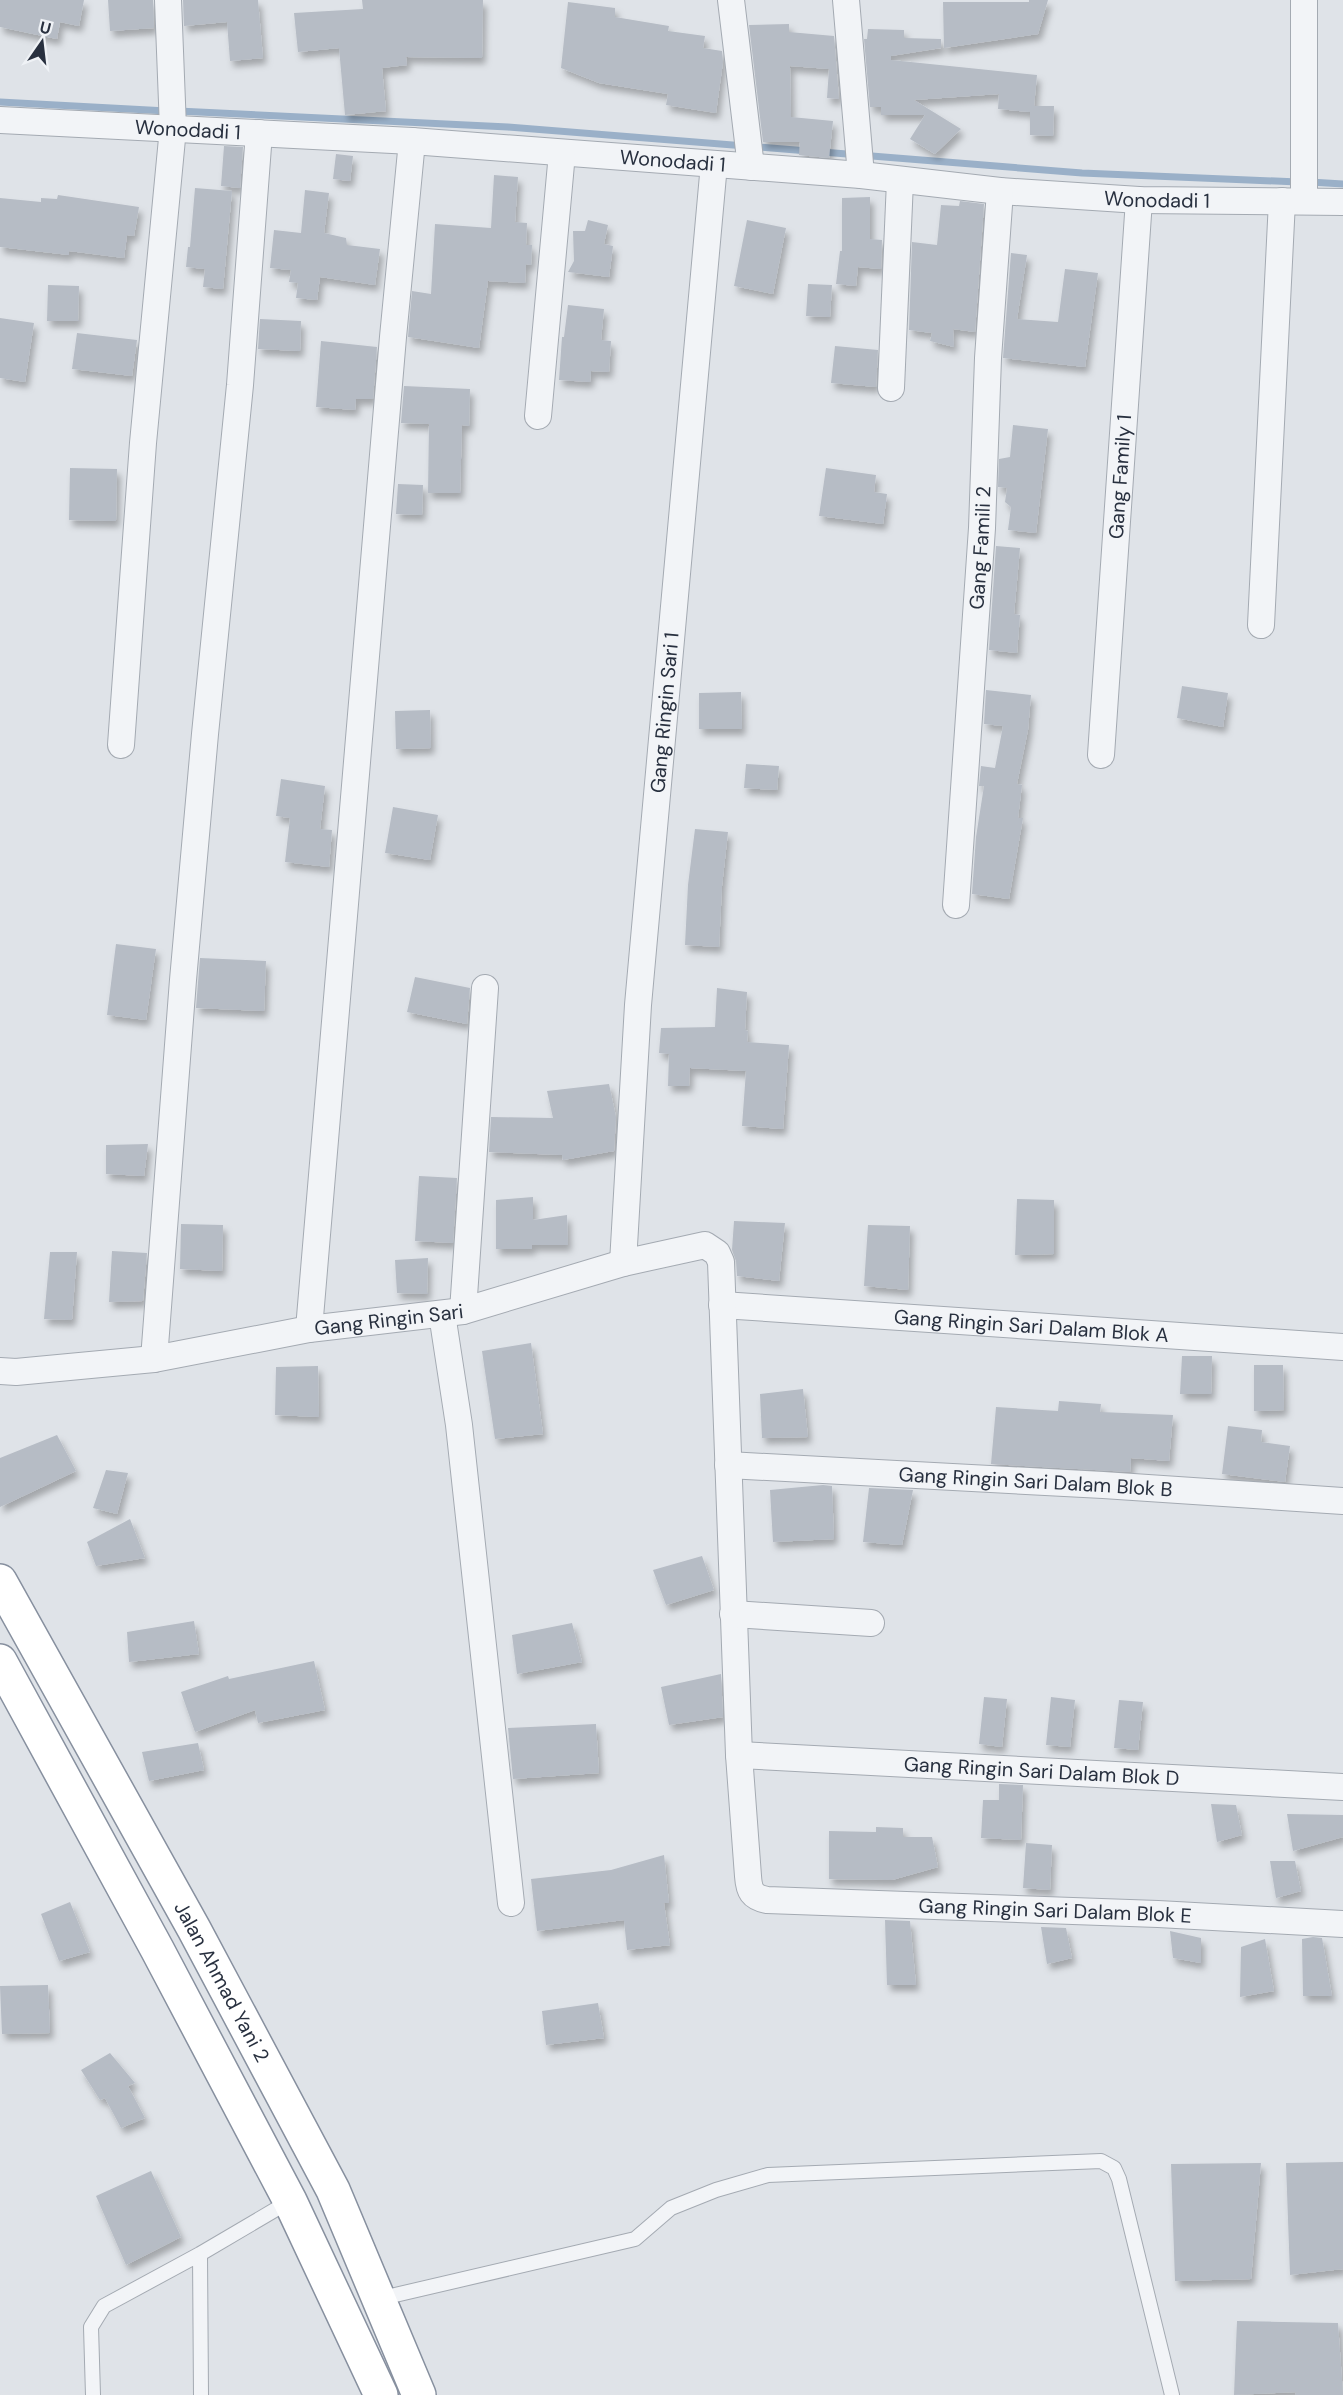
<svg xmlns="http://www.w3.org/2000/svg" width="1343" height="2395" font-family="'DM Sans',sans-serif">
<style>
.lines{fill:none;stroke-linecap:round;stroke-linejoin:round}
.stream{stroke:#9ab0c8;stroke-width:7}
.building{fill:#b6bcc5;filter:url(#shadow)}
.lane-casing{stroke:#a4aab2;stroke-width:16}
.street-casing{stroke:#a4aab2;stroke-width:28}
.highway-casing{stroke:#87909f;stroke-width:36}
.lane{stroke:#f2f4f7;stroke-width:14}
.street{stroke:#f2f4f7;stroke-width:26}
.highway{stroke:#fff;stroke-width:33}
.labels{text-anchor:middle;stroke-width:4.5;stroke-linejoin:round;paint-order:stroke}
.street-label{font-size:20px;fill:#28303f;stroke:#eff2f6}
</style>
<defs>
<filter id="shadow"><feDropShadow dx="3.5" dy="6" stdDeviation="3" flood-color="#0004"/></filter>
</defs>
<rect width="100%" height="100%" fill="#dfe3e8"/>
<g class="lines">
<path class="stream" d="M0,102l167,9
M178,111l330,16 300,24
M822,152l260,21 216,9
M1310,182l33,2"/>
</g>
<path class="building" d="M0,0h84l-5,26 -19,-4 -3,17 -57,-12z
M108,0h45l1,28 -44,3z
M183,0h75l5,58 -33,3 -3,-39 -43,4z
M362,0h121l-1,58 -76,-1 1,8 -25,3 4,43 -41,4 -6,-67 -41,4 -4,-39 69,-4z
M1029,0h19l-10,34 -94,14 -1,-46h86z
M568,2l47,6v9l54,9 -1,5 37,5 -2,12 19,3 1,11 -7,51 -50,-8 2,-11 -69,-11 -38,-15z
M789,24v8l45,4 5,63 -12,-1 2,-29 -39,-3 1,51 42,4 -4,37 -30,-3 1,-13h-37l-14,-117z
M868,29l36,1v8l37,1v9l-50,8v4l146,15 -3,31h20l-1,30 -23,-1v-23l-32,-3 1,-15 -85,6 47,29 -26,25 -25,-15 15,-24h-44v-8h-11l-6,-68h3z
M224,146l19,1 -3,41 -19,-2z
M336,154l17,2 -3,25 -17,-2z
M494,175l24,2 -3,45 12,1 -1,22h6l-1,20 -5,-1 -1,19 -37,-2 -9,67 -71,-11 4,-46 19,3 4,-70 56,4z
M195,188l37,3 -9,98 -20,-2 2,-18 -19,-2 2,-20h2z
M305,190l24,3 -5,40 22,5 1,7 33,4 -5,36 -55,-8 -3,23 -21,-2 2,-15 -9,-1 2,-12 -21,-2 4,-38 27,3z
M58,195l81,12 -5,29 -7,-1 -3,23 -55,-7v4l-69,-8v-49l41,4v-4l16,1z
M870,197v42l12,1 -1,29 -23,-2 -2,19 -20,-2 4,-33h2v-53z
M960,201l24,3 -9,128 -22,-3 1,18 -24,-6 2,-8 -23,-3 3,-88 25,3 4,-40 18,1z
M588,220l20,5 -4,19 9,2 -4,31 -41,-5 6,-11 -1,-30h12z
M747,220l39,8 -13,66 -39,-8z
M1011,253l16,2 -10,64 41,3 7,-53 33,4 -13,94 -82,-9z
M808,284l24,1 -2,32 -24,-1z
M48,285l31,1 -1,35h-31z
M568,305l36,4 -3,31 10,1 -2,31 -18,-1 -1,11 -31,-2 3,-43h2z
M0,318l34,5 -9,59 -25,-4z
M260,319l41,2 -1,30 -42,-2z
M77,333l60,7 -5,36 -60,-7z
M321,341l56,6 -4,52h-17l-1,11 -39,-3z
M835,346l43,4 -2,37 -45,-4z
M404,386l66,3 -1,37 -7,-1 -2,68h-32l1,-69 -28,-1z
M1013,425l35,4 -12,104 -28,-3 3,-23 -6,-5 2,-14 -9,-1 1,-28 11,-2z
M70,468l47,1 -1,52 -47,-1z
M826,468l50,7 -2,17 13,2 -4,30 -64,-8z
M398,484l25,1 -1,30 -26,-1z
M996,546l24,2 -6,66 6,1 -3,38 -28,-3z
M1182,686l46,7 -5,34 -46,-9z
M986,690l45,5 -3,35 -11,54 5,1 -4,33h5l-14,81 -37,-5 4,-57 8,-51h-5l2,-20 14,2 8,-42 -19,-2z
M741,692l1,37h-43v-36z
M430,710l1,38 -35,1 -1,-38z
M746,764l33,2 -2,24 -33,-2z
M281,779l44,7 -5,43 12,1 -3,37 -44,-5 5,-44 -14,-2z
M393,807l45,8 -8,45 -45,-7z
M695,829l33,3 -6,54 -3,61 -34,-2 3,-60z
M116,944l40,5 -10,71 -39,-5z
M200,958l66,3 -2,50 -68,-3z
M415,977l55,11 -3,36 -60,-12z
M717,988l30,4 -2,38 3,1 -1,11 42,3 -6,84 -41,-3 4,-55 -56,-3 -1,18h-21l1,-32 -10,-1 2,-25 54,-1z
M609,1084l7,33 -2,34 -51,9 -1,-5 -73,-3 2,-35 62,1 -6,-27z
M148,1144l-4,32 -38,-2v-29z
M419,1176l38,2 -4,65 -38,-2z
M533,1197v23l34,-5 1,30h-36v4h-36v-49z
M1017,1199l37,1v54l-39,1z
M734,1221l51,2 -6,58 -42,-5 -1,-15 -4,-11z
M181,1224l42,1 -1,46 -42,-2z
M868,1225l42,1 -2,64 -44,-4z
M112,1251l35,2 -4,48 -34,1z
M50,1252h27l-5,68 -28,-1z
M428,1258l-1,36 -30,-1 -2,-33z
M531,1343l12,91 -48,5 -13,-88z
M1182,1356h30l-1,38h-31z
M1254,1365h29l1,45 -30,1z
M318,1366l1,51 -44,-2 1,-48z
M803,1389l5,48 -46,1 -2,-44z
M1059,1401l42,3 -1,8 73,3 -4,46 -38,-3 -1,14 -139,-8 5,-57 62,4z
M1228,1426l34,4 -1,12 29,4 -5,36 -63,-8z
M57,1435l19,36 -76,36v-49z
M106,1470l22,3 -11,41 -24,-6z
M823,1485l9,1 2,53 -61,3 -3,-52z
M869,1488l44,2 -11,55 -39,-3z
M130,1519l15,39 -49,8 -9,-24z
M702,1556l12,34 -48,15 -13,-35z
M194,1621l5,33 -70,8 -2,-30z
M572,1623l10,39 -65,12 -5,-39z
M314,1661l11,49 -67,13 -3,-13 -60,22 -14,-40 47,-16 1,3z
M721,1674l2,43 -54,8 -8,-38z
M984,1697l23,2 -5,48 -23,-3z
M1051,1697l24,3 -5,47 -24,-2z
M1119,1700l24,2 -5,48 -24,-2z
M596,1724l3,49 -86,6 -5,-51z
M198,1743l6,27 -55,11 -7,-29z
M999,1784l24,1 -2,55 -40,-2 2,-38h16z
M1211,1804l25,1 6,30 -25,7z
M1287,1814l56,1v22l-50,14z
M876,1827l27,1v9h29l6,30 -46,13 -63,-1v-48l47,1z
M1026,1843l26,2 -2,45 -27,-2z
M664,1855l5,48h-5l6,42 -43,5 -3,-30 -87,11 -6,-52 80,-9z
M1270,1861h25l6,30 -25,7z
M70,1902l20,50 -31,9 -18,-47z
M885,1920l25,1 6,64h-29z
M1041,1927l25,1 6,30 -25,6z
M1170,1931l31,7v25l-28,-5z
M1313,1937l9,1 10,58h-29l-1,-57z
M1265,1939l9,52 -34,6 1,-50z
M48,1985l2,48 -48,1 -2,-48z
M598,2003l6,35 -58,7 -4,-34z
M110,2053l25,30 -7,3 17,32 -24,10 -16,-30 -5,2 -19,-30z
M1343,2162v107l-53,6 -4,-112z
M1261,2163l-10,116 -76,2 -4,-117z
M151,2171l30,66 -55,28 -30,-69z
M1237,2321l101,2 5,72h-48l1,-3 -62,3z"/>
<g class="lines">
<g class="lane-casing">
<path id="lane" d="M200,2254l1,141
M378,2299l257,-60 36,-31 45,-18 52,-15 333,-14 13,7 5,11 53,216
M93,2395l-2,-68 13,-21 96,-52 90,-53"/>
</g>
<g class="street-casing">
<g id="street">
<path d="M731,0l20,167"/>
<path d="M846,0l15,175"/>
<path d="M1304,0v201"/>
<path id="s1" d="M0,120l412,21 449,34 139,16 139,9 204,2"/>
<path d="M891,388l9,-207"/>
<path d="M538,416l24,-263"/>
<path d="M1261,625l21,-424"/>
<path d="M121,745l22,-302 30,-315 -5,-128"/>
<path id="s2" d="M1101,755l38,-555"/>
<path id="s3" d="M956,905l26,-377 6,-170 12,-167"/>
<path id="s4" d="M623,1263l15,-258 76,-841"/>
<path id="s5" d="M722,1305l621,42"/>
<path d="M463,1311l22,-323"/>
<path d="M442,1314l17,111 52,478"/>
<path d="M309,1329l84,-992 19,-196"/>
<path d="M154,1359l29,-379 22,-246 35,-349 19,-252"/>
<path id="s6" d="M0,1371l16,1 138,-13 155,-30 154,-18 160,-48 82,-18 12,8 4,9 18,493 9,121c1,15 4,21 19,24l391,14 185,10"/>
<path id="s7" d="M728,1465l375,20 240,16"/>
<path d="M733,1614l138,9"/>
<path id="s8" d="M739,1755l604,32"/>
</g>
</g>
<g class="highway-casing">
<g id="highway">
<path id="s9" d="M0,1581l194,348 139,261 86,205"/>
<path d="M0,1661l157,288 133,252 91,194"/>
</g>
</g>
<use href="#lane" class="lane"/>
<use href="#street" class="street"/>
<use href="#highway" class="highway"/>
</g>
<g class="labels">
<g class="street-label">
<text dy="7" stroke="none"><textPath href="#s1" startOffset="188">Wonodadi 1</textPath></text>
<text dy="7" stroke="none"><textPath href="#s1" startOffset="674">Wonodadi 1</textPath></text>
<text dy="7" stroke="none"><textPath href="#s1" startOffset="1160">Wonodadi 1</textPath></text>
<text dy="7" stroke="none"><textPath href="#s2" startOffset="279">Gang Family 1</textPath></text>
<text dy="7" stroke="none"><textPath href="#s3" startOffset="358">Gang Famili 2</textPath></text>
<text dy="7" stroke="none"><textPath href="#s4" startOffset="552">Gang Ringin Sari 1</textPath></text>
<text dy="7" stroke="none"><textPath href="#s6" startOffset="393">Gang Ringin Sari</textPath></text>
<text dy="7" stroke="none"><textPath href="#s5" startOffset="310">Gang Ringin Sari Dalam Blok A</textPath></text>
<text dy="7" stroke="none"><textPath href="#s7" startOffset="308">Gang Ringin Sari Dalam Blok B</textPath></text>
<text dy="7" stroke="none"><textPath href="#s8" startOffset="303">Gang Ringin Sari Dalam Blok D</textPath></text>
<text dy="7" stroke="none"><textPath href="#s6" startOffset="1680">Gang Ringin Sari Dalam Blok E</textPath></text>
<text dy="7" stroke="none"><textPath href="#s9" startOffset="458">Jalan Ahmad Yani 2</textPath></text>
</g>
</g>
<g transform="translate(42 42) rotate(14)" stroke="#eff2f6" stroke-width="4.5" paint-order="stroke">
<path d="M0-4.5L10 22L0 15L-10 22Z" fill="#28303f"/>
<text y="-9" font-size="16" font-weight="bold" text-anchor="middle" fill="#28303f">U</text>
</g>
</svg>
